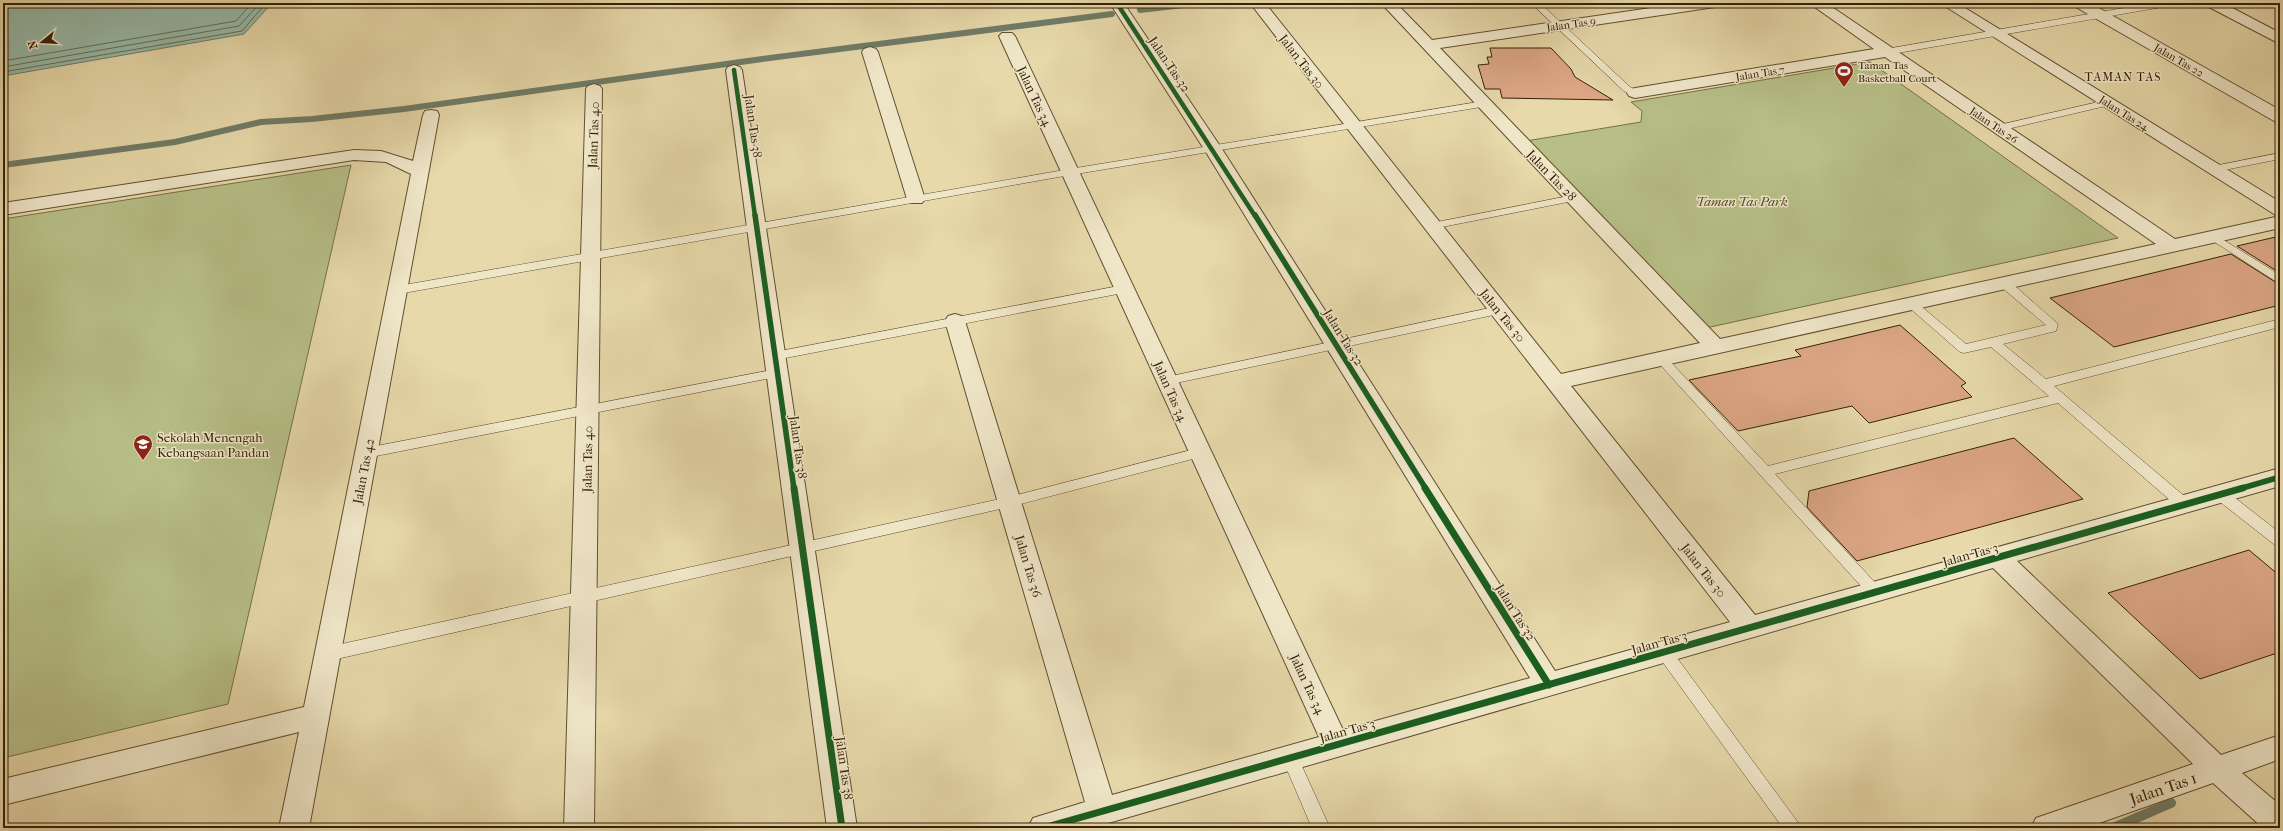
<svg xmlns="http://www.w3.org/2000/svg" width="2283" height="831" font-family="'IM FELL French Canon',serif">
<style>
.green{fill:#b7bf87;stroke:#767047}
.water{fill:#97baa9;stroke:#707c68}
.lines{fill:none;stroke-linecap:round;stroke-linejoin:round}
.shore{stroke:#666d58;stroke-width:1}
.stream-far1{stroke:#707c68;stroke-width:6}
.stream{stroke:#707c68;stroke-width:10}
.building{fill:#dca685;stroke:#352007}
.lane-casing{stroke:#624e30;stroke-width:1}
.street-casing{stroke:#624e30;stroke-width:2}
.lane{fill:#efe6c8;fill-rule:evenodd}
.street{fill:#efe6c8;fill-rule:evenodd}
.cycleway-far2-casing{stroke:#efe6c8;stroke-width:6}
.cycleway-far1-casing{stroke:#efe6c8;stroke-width:8}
.cycleway-casing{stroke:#efe6c8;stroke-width:10}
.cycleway-far2{stroke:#1b5e20;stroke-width:4.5}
.cycleway-far1{stroke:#1b5e20;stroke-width:5.5}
.cycleway{stroke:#1b5e20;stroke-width:7}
.labels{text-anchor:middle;stroke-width:3;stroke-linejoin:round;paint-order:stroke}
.far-street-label{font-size:11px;fill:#352007;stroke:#efe6c8}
.far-poi-label{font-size:11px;fill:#352007;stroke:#efe6c8;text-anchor:start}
.far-neighbourhood-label{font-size:12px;letter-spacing:1px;fill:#352007;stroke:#efe6c8}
.street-label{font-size:13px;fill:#352007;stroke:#efe6c8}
.park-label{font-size:13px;font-style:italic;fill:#564827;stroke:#efe6c8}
.poi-label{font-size:13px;fill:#352007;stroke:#efe6c8;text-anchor:start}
.near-street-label{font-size:16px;fill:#352007;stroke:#efe6c8}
</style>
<rect width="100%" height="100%" fill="#e7d9aa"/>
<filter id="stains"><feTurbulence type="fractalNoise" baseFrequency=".005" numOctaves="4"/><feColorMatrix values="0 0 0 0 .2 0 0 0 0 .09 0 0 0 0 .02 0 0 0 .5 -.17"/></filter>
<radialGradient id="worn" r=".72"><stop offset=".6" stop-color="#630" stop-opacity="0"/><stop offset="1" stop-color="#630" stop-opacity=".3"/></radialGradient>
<path class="green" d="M1870,62l248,176 -417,91 -175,-188 115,-19 1,-11 -11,-9z
M351,165l-123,539 -225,54v-539z"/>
<path class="water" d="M3,3h269l-28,31 -241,42z"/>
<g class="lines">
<path class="shore" d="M3,61l233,-40 16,-18
M3,67l236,-41 21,-23
M3,72l239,-41 24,-28"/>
<path class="stream-far1" d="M1140,10l61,-7
M3,165l172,-23 86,-20 51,-3 92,-10 351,-49 357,-46"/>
<path class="stream" d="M2113,828l58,-25"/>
</g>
<path class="building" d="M1490,48h61l20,21 4,8 38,23 -111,-2 -2,-9h-15l-7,-24 11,-1 -2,-7h5z
M2280,236v37l-43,-27z
M2231,254l49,31v20l-166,42 -64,-49z
M1900,325l66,58 -5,3 11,11 -103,26 -17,-17 -114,25 -49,-51 112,-24 -6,-6z
M2014,438l69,61 -226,62 -50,-54 2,-16z
M2249,550l31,26v76l-80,27 -92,-86z"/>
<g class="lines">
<g class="lane-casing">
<path id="lane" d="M1531,3h9l90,84 8,4v4h-6l-8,-4z
M2153,3h19l-4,3 -282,49 -5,-3 5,-3z
M2107,100l3,1v4l-111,26 -5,-3 5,-3z
M1484,101l3,1v4l-417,69 -672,119 -6,-4 6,-4 672,-117z
M2280,153v6l-66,13 -5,-3 5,-3z
M1574,195l4,1v4l-146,29 -6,-3 6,-3z
M2214,234l66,41v9l-70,-45 -2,-2z
M2004,279l4,1 50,44 -2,7 -53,13 43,35 234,-60v8l-226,59 135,114 2,4 -2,4h-10l-121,-105 -283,71 105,114 2,4 -2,4 -5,2 -5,-2 -215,-237 2,-3h8l103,110 281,-70 -58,-49 -27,6 -4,-1 -55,-48 2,-3h8l51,43 80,-19 -46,-39 -2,-3 2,-3z
M1124,285l4,1 2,3 -2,3 -353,68 -6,-4 6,-4z
M1499,306l4,1 2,3 -2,3 -336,72 -6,-4 6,-4z
M777,369l4,1 2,3 -2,3 -415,82 -5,-2 -2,-3 2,-3 5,-2z
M1199,448l5,2 2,3 -2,3 -195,51 -681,154 -5,-2 -3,-5 3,-5 5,-2 681,-150z
M2220,489l5,1 55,43v14l-5,-2 -60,-47 -2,-4 2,-4z
M1664,645l5,2 133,181h-19l-124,-171 -3,-5 3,-5z
M1290,751l6,2 34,75h-18l-30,-70 2,-5z"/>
</g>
<g class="street-casing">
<path id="street" d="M1115,3h14l-2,5 95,141 333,522 175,-49 -480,-619h15l296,371 139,-31 -319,-340h15l36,37 253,-37h37l-7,4 -275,41 280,291 436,-95 -271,-187 -250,41 -6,-2 -2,-3 2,-3 6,-2 239,-39 -65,-46h17l349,236 105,-23v12l-709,158 184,229 525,-147v18l-263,75 204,194 59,-20v24l-38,14 38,32v23h-17l-50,-45 -128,45h-54l5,-10 157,-54 -200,-196 -902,260h-63l5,-10 52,-16 -140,-481 3,-5 7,-2 7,2 3,5 147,474 207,-58 -320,-701 3,-3h10l3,3 328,694 187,-52 -326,-529 -91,-141z
M1940,3h17l323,199v14l-6,-2z
M2072,3h18l190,107v12l-6,-1 -200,-115z
M2205,3h18l57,30v11l-73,-38z
M870,47l6,2 2,3 47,147 -3,4h-12l-3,-4 -45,-147 2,-3z
M734,65l6,2 2,3 115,758h-30l-101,-758 2,-3z
M594,84l6,2 2,3 -8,739h-30l22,-739 2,-3z
M431,110l6,1 2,4 -130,713h-30l20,-96 -296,73v-26l301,-72 107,-533 -25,-12 -32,-2 -351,55v-12l351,-53 27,1 32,10 10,-46 2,-4z"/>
</g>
<use href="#lane" class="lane"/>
<use href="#street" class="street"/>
<g class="cycleway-far2-casing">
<path id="cycleway-far2" d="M1122,3l-2,5 135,208
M734,70l21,146"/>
</g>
<g class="cycleway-far1-casing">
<path id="cycleway-far1" d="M755,215l39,274
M1255,215l171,274
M2239,489l41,-12"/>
</g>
<g class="cycleway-casing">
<path id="cycleway" d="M794,488l48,340
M1425,488l124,197
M1043,828l1200,-340"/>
</g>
<use href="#cycleway-far2" class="cycleway-far2"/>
<use href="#cycleway-far1" class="cycleway-far1"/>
<use href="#cycleway" class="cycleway"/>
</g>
<defs>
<g id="stadium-pin" transform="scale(1)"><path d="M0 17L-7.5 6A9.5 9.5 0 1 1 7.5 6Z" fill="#8f2418" stroke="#efe6c8"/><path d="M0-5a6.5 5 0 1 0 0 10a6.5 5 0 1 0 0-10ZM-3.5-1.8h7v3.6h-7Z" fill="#fff"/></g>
<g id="school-pin" transform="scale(1)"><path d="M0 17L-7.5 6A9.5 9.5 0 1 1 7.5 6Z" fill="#8f2418" stroke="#efe6c8"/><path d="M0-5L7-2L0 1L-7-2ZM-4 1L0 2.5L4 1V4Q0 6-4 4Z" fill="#fff"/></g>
</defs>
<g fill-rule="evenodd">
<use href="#stadium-pin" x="1844" y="71"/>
<use href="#school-pin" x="143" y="444"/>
</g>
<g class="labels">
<g class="far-street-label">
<text transform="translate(1571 24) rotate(-8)" y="4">Jalan Tas 9</text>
<text transform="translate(2179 60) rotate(30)" y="4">Jalan Tas 22</text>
<text transform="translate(1760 73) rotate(-9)" y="4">Jalan Tas 7</text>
<text transform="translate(2124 113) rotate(32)" y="4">Jalan Tas 24</text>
<text transform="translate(1994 125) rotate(34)" y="4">Jalan Tas 26</text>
</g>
<g class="far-poi-label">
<text x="1858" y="69">Taman Tas<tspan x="1858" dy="13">Basketball Court</tspan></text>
</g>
<g class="far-neighbourhood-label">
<text x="2123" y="81">TAMAN TAS</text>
</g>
<g class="street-label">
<text transform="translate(1302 61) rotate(52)" y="5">Jalan Tas 30</text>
<text transform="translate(1170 64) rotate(56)" y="5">Jalan Tas 32</text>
<text transform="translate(1035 96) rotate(65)" y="5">Jalan Tas 34</text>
<text transform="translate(754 126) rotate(82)" y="5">Jalan Tas 38</text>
<text transform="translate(593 135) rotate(-88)" y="5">Jalan Tas 40</text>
<text transform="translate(1552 175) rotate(46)" y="5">Jalan Tas 28</text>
<text transform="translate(1503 315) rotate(51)" y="5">Jalan Tas 30</text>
<text transform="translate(1344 337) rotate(58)" y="5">Jalan Tas 32</text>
<text transform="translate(1171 391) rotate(66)" y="5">Jalan Tas 34</text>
<text transform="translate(799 447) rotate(82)" y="5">Jalan Tas 38</text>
<text transform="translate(587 459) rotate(-89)" y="5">Jalan Tas 40</text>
<text transform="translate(363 471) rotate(-79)" y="5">Jalan Tas 42</text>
<text transform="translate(1970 554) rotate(-16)" y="5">Jalan Tas 3</text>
<text transform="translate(1029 566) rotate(73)" y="5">Jalan Tas 36</text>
<text transform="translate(1704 570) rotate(52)" y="5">Jalan Tas 30</text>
<text transform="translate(1516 612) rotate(58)" y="5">Jalan Tas 32</text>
<text transform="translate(1659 642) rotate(-16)" y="5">Jalan Tas 3</text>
<text transform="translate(1308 684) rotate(65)" y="5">Jalan Tas 34</text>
<text transform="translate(1347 730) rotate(-16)" y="5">Jalan Tas 3</text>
<text transform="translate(845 768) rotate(82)" y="5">Jalan Tas 38</text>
</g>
<g class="park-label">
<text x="1742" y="206">Taman Tas Park</text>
</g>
<g class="poi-label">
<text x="157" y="442">Sekolah Menengah<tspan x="157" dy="15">Kebangsaan Pandan</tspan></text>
</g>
<g class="near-street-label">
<text transform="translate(2163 788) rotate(-19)" y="6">Jalan Tas 1</text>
</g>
</g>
<rect width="2283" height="831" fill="none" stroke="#e7d9aa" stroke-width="16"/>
<rect x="4" y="4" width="2275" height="823" fill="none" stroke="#352007" stroke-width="2"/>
<rect x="8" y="8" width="2267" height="815" fill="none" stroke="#352007"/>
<g transform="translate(42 42) rotate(252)" stroke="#efe6c8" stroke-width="3" paint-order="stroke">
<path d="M0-3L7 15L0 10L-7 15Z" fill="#352007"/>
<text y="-6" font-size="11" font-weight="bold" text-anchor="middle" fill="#352007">N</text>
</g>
<rect width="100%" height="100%" filter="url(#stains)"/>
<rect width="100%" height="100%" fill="url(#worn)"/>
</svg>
